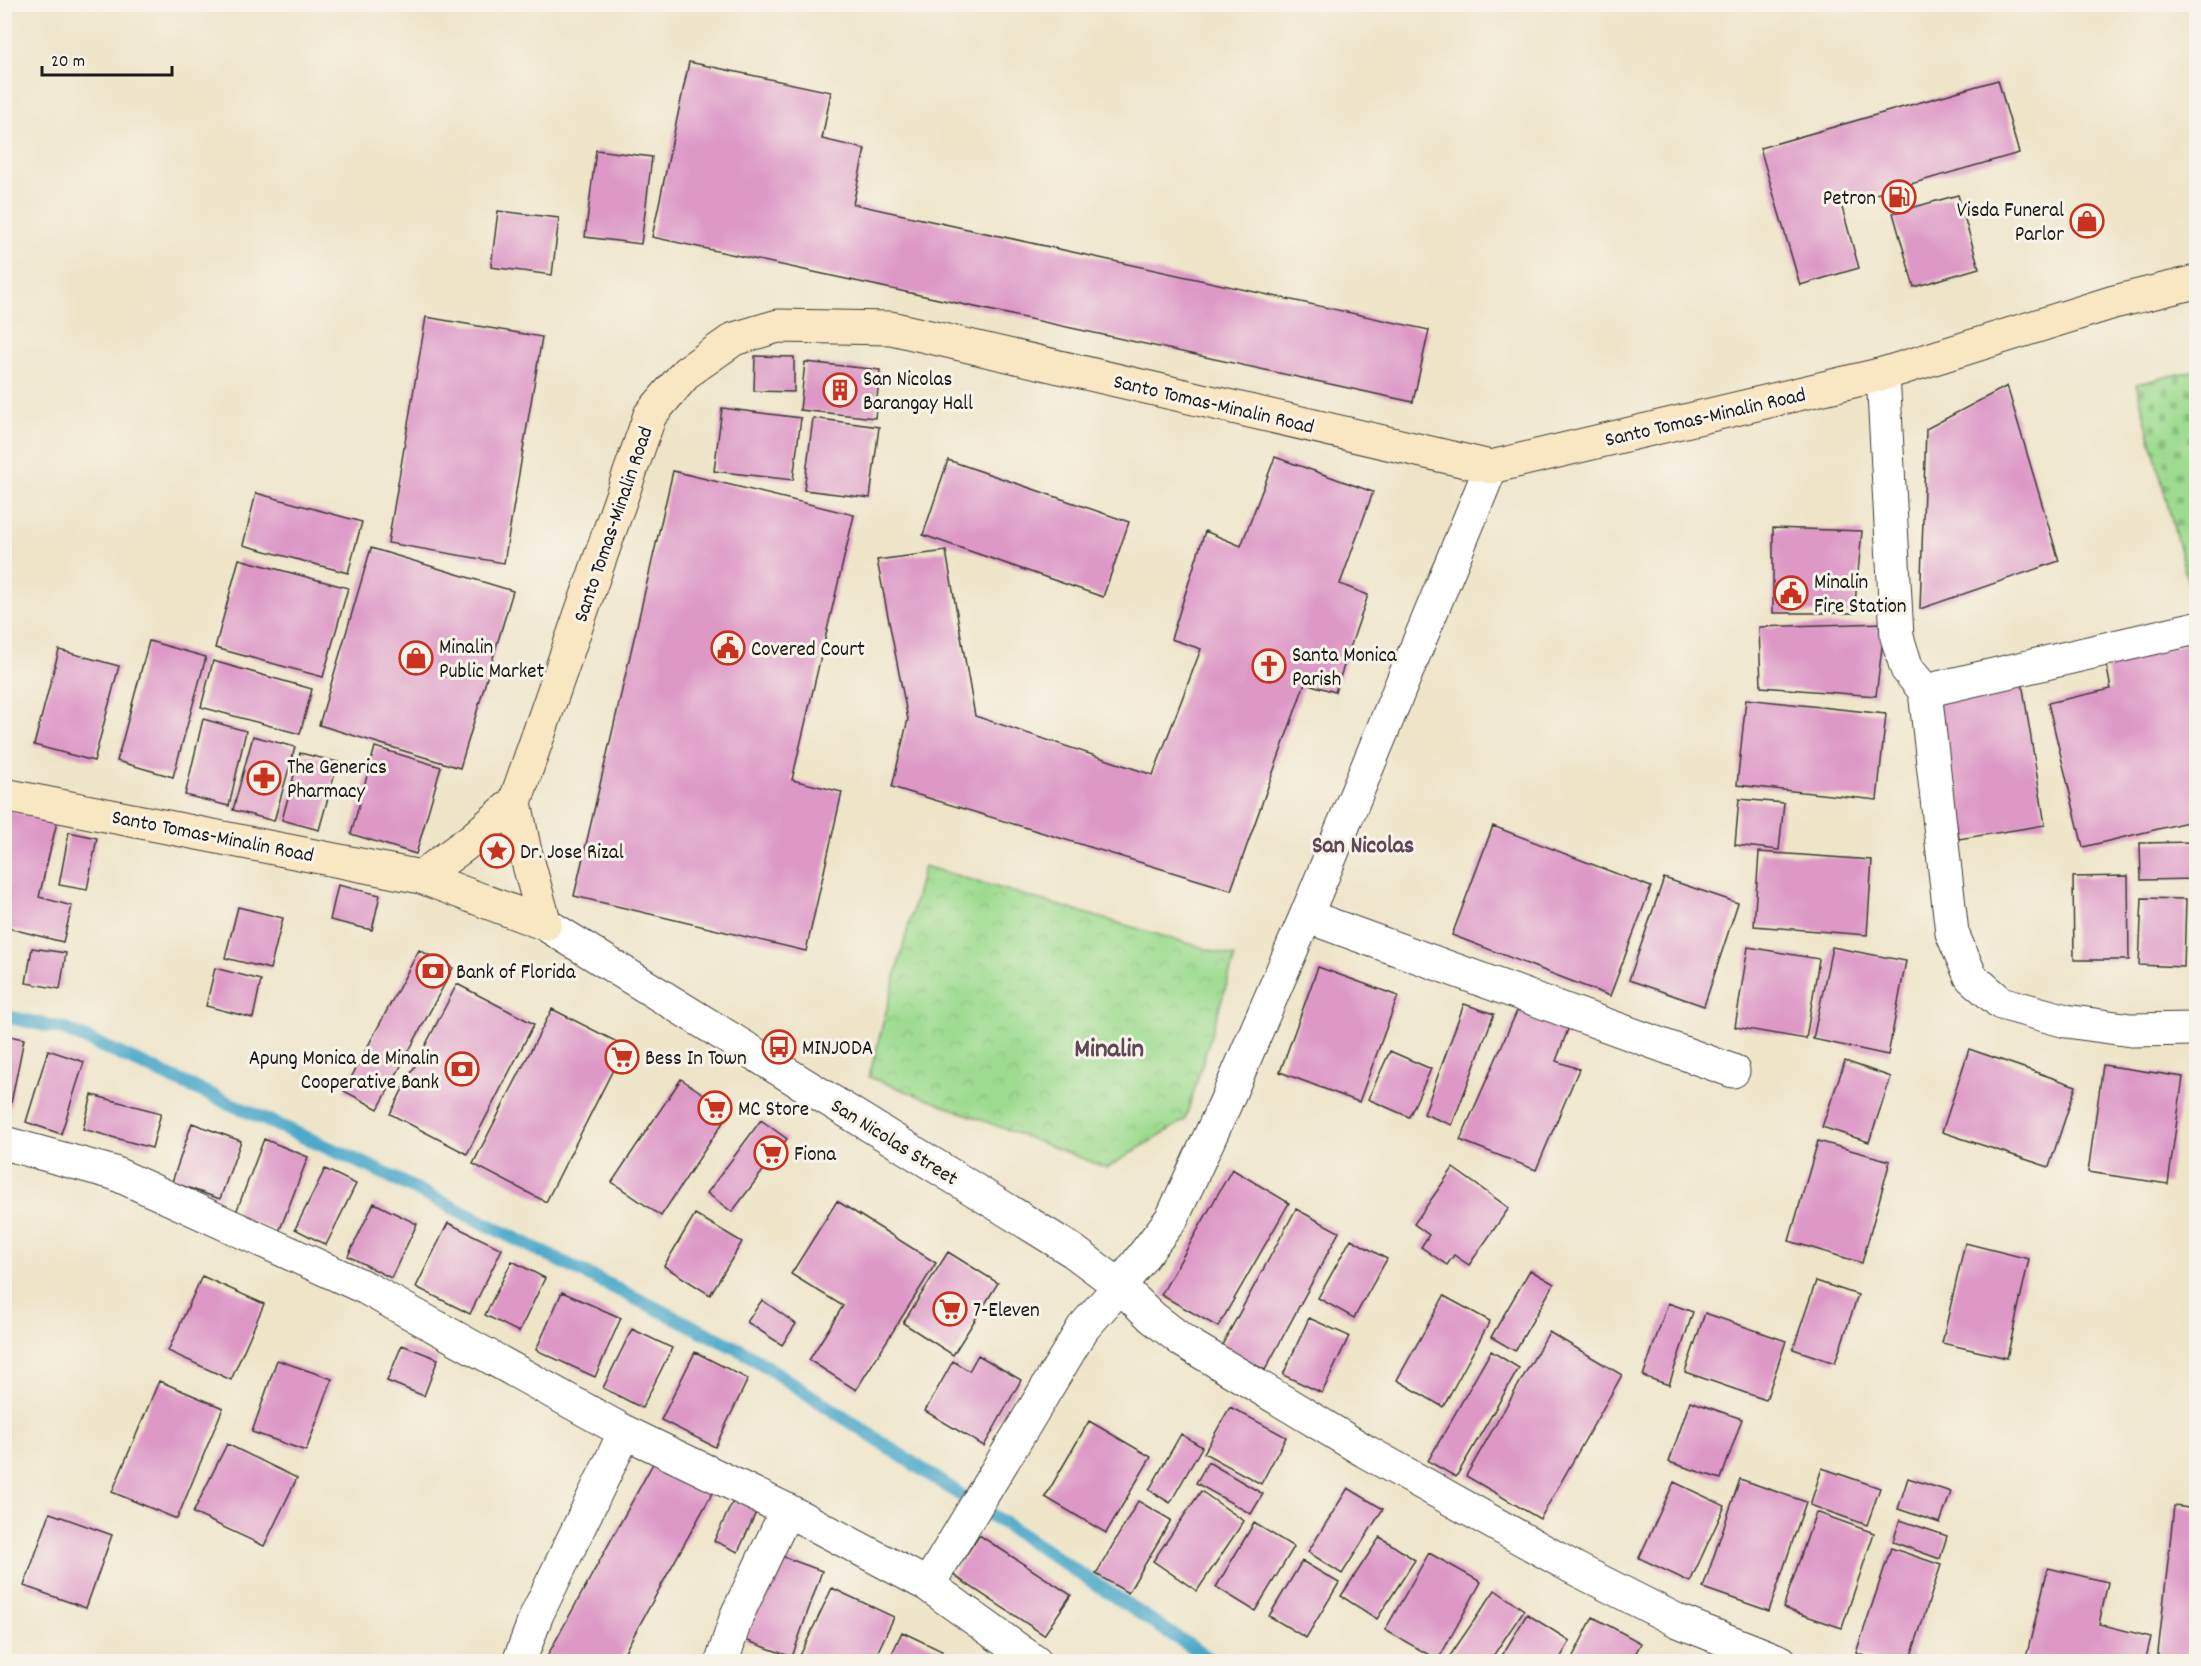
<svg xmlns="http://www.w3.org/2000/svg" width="2201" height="1666" font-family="Dekko,sans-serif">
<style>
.cemetery{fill:url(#cemetery-stones);stroke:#5c7c56;stroke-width:1.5}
.park{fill:url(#park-crowns);stroke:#5c7c56;stroke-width:1.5}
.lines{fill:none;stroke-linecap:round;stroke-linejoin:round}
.stream{stroke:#4ba8c9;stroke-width:14}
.building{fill:#dd98c6}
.street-casing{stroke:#3c3a36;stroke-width:35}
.secondary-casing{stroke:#3c3a36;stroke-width:35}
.street{stroke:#fff;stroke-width:33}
.secondary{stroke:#f9e7c3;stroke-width:33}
.labels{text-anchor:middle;stroke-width:6;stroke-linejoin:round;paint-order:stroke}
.poi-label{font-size:21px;fill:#1c1c1c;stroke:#f7f3e8;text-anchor:start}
.street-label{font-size:21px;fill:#1c1c1c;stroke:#f7f3e8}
.quarter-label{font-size:24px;font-weight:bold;fill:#604758;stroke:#f7f3e8}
.district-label{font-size:27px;font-weight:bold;fill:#604758;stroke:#f7f3e8}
</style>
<defs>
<pattern id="cemetery-stones" width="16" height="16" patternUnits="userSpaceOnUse" patternTransform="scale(1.5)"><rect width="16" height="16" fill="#9ddb8f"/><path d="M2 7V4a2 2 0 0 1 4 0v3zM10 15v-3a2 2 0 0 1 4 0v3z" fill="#87bb7b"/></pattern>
<pattern id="park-crowns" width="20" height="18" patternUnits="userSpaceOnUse" patternTransform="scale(1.5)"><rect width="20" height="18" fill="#9ddb8f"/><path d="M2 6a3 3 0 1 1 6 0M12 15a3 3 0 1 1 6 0" fill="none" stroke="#87bb7b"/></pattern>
</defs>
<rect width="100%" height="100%" fill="#f7f3e8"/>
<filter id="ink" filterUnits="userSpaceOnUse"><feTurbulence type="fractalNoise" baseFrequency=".0167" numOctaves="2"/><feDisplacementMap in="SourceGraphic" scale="12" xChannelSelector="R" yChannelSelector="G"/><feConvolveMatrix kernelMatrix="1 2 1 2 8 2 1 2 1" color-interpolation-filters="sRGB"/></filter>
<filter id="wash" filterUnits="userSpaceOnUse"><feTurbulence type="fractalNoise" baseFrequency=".008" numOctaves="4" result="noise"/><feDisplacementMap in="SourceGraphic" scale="24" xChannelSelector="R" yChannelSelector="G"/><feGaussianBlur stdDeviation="1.35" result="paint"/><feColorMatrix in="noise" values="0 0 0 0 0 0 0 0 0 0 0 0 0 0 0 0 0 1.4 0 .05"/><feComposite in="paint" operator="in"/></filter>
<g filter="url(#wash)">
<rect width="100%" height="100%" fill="#eee5c9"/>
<path class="cemetery" d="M2196,370v222l-5,2 -55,-210z"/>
<path class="park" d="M924,866l311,91 -50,163 -78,48 -238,-91z"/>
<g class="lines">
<path class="stream" d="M4,1016l60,13 307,138 375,186 468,309"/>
</g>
<g id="blocks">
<path class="building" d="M689,62l142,30 -9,47 43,10 -12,55 576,126 -16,72 -761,-165z
M1998,80l21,73 -178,51 18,64 -59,17 -40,-137z
M596,150l56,7 -11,87 -56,-7z
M1958,195l21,73 -65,19 -21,-74z
M498,211l61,7 -7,57 -61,-8z
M426,317l116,20 -38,226 -116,-20z
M755,356l39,1v35l-40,-1z
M805,362l75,8 -5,48 -75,-8z
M2007,386l52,175 -139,48 6,-180z
M722,408l79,10 -8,62 -79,-9z
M813,418l66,9 -9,71 -66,-8z
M1275,457l98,35 -33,92 28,11 -33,97 -30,-9 -74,207 -339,-103 16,-68 -31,-159 69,-9 29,165 178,59 48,-126 -30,-10 34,-108 36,15z
M948,460l181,62 -26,75 -180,-62z
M673,471l181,44 -62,265 50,12 -36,159 -232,-55z
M256,493l106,29 -14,51 -105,-28z
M1773,528l89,3 -8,82h-81z
M371,548l142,43 -53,177 -141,-43z
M239,559l109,29 -25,89 -108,-29z
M1885,623l-9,73 -115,-9 -2,-60z
M149,641l57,16 -33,120 -56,-16z
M2196,641v179l-113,27 -35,-144 63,-14 -5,-26z
M59,650l60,16 -25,95 -60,-16z
M213,661l99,28 -12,45 -99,-27z
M2021,676l24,149 -86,14 -25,-150z
M1746,699l140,15 -9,86 -140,-15z
M203,719l43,12 -17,75 -44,-11z
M253,736l42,11 -21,74 -41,-11z
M375,747l66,20 -25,87 -65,-20z
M300,753l38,9 -19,68 -37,-10z
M1739,799l45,4 -5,47 -44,-5z
M4,809l53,13 -18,75 33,9 -9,36 -59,-15z
M1493,826l158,61 -41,109 -158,-61z
M69,832l28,6 -10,52 -28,-5z
M2195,842l1,37 -55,1 -1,-37z
M1759,852l113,8 -5,75 -113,-9z
M2128,876l1,84h-55l-1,-83z
M1664,878l74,25 -34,103 -75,-26z
M338,885l42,10 -8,35 -42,-10z
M2142,898l44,1 -2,68 -45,-2z
M238,907l45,11 -13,51 -45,-11z
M1748,947l71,12 -13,80 -71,-12z
M1832,947l74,14 -18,94 -75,-16z
M32,948l34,5 -6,36 -34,-6z
M419,950l34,18 -75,141 -34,-18z
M1318,967l80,29 -39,106 -79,-30z
M215,968l46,12 -8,38 -47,-12z
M457,984l77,40 -67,130 -77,-40z
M1521,1002l49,22 -14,37 23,8 -43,101 -76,-30z
M1464,1004l30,10 -42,111 -28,-11z
M552,1009l73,37 -79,156 -73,-38z
M4,1035l20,4 -15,74 -5,-1z
M1969,1049l107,37 -27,81 -107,-35z
M48,1050l36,12 -23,72 -35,-12z
M1390,1051l41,18 -22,48 -41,-18z
M1845,1061l46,16 -22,65 -47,-15z
M2103,1065l80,12 -15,107 -80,-12z
M681,1079l49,33 -69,104 -49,-34z
M92,1095l69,18 -9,35 -69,-19z
M761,1120l26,19 -55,73 -25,-19z
M192,1123l49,18 -21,58 -48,-17z
M264,1139l44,18 -29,75 -44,-17z
M1818,1141l72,20 -28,102 -73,-22z
M1453,1168l56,40 -40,57 -15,-10 -7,10 -26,-18 8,-12 -15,-11z
M325,1169l31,15 -30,61 -31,-16z
M1232,1169l57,34 -71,124 -57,-32z
M837,1201l99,62 -80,127 -47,-30 34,-54 -52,-32z
M374,1203l43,21 -26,54 -43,-22z
M1296,1209l43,23 -74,138 -44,-23z
M695,1214l47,28 -32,53 -46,-29z
M448,1223l54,26 -32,65 -54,-27z
M1351,1239l36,20 -33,59 -36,-20z
M1965,1243l64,16 -22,99 -65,-15z
M948,1252l50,31 -45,72 -50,-32z
M512,1261l33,17 -26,54 -34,-17z
M1530,1270l24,14 -39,67 -24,-14z
M202,1276l62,28 -33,76 -63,-29z
M1816,1281l42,14 -23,68 -42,-14z
M562,1292l59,26 -26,59 -59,-27z
M1444,1296l46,25 -47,86 -46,-27z
M762,1300l34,24 -14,21 -35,-23z
M1668,1303l25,9 -24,73 -26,-9z
M1705,1313l81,28 -20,59 -81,-28z
M1309,1318l40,18 -27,57 -39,-18z
M632,1329l40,19 -30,60 -39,-20z
M1549,1332l73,43 -82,144 -74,-43z
M402,1345l36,14 -14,37 -37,-15z
M1491,1351l28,17 -63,109 -28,-16z
M695,1352l53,27 -33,68 -54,-27z
M978,1355l43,25 -37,66 -59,-35 28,-50 16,10z
M277,1360l55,19 -26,72 -54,-19z
M159,1381l64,27 -46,111 -65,-27z
M1690,1401l52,18 -21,60 -52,-17z
M1230,1407l56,30 -25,47 -57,-31z
M1089,1421l62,36 -45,76 -61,-36z
M1181,1434l21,13 -32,56 -21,-13z
M227,1444l70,34 -33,68 -71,-33z
M656,1458l58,32 -95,172h-75z
M1208,1462l55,32 -12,20 -55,-31z
M1822,1468l58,20 -13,37 -57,-20z
M1908,1478l43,14 -11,31 -42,-14z
M1740,1479l66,23 -37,109 -66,-23z
M1674,1482l51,24 -35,76 -51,-24z
M1348,1488l35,21 -41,65 -34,-22z
M1201,1491l43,30 -47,70 -44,-30z
M734,1499l23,11 -19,42 -24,-11z
M1138,1501l33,19 -43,73 -32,-19z
M2174,1506l22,3v153h-39z
M1816,1512l58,21 -32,95 -59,-20z
M50,1513l62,22 -26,73 -62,-22z
M1900,1520l47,16 -7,23 -47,-17z
M1254,1523l40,24 -39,64 -39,-24z
M979,1535l92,60 -27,40 -91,-60z
M1380,1537l35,23 -38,59 -36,-23z
M1891,1548l50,17 -32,97h-28l-25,-9z
M1429,1553l52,29 -43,78 -53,-30z
M776,1554l46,17 -30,86 -47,-17z
M1302,1561l37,22 -33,55 -37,-22z
M2048,1568l60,14 -9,42 52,13 -6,25h-120z
M832,1588l62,29 -21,45 -75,-2z
M1495,1590l29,20 -35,52h-33l-7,-5z
M1527,1614l43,27 -12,21h-60z
M1593,1617l48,26 -10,19h-61z
M902,1632l40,19 -5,11h-49z"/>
</g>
</g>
<g filter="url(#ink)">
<use href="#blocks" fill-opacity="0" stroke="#3c3a36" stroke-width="1.5"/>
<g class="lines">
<g class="street-casing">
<path id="street" d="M1883,374l14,263 10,32 18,22 27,242 19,44 30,26 65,18 65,9 65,-1
M1925,691l271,-63
M1306,916l427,155
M545,924l528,327 47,35 32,31 31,24 182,110 209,117 104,53 103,41
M4,1143l110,30 252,115 259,144 162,78 141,75 107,77
M928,1585l155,-257 37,-42 52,-68 53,-114 81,-188 185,-449
M519,1662l18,-48 88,-182
M722,1662l15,-47 50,-105"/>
</g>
<g class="secondary-casing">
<path id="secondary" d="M4,795l417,82 124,47
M421,877l53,-39 41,-36
M545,924l-21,-77 -9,-45 135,-387 37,-43 47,-33 44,-13 113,2 600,139 392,-93 231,-72 82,-20"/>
</g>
<use href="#street" class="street"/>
<use href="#secondary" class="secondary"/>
</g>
</g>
<defs>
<g id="fuel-ring" transform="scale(1.725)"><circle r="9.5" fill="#f7f3e8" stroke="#c8321e" stroke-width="1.5"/><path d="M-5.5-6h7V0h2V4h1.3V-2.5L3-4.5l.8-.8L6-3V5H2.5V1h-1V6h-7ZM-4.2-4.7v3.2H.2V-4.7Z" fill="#c8321e"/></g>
<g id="shop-ring" transform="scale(1.725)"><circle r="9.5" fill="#f7f3e8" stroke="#c8321e" stroke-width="1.5"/><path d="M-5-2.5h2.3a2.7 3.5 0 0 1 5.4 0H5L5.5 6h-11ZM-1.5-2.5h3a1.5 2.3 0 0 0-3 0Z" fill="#c8321e"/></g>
<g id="building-ring" transform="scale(1.725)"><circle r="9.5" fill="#f7f3e8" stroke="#c8321e" stroke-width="1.5"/><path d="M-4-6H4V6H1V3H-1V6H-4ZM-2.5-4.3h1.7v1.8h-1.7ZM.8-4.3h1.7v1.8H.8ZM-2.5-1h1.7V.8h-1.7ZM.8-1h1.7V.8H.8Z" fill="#c8321e"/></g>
<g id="civic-ring" transform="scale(1.725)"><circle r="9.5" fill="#f7f3e8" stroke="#c8321e" stroke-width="1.5"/><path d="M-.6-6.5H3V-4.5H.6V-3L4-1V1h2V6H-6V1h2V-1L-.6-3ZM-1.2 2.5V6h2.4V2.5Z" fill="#c8321e"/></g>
<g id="church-ring" transform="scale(1.725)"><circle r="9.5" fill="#f7f3e8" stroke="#c8321e" stroke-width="1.5"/><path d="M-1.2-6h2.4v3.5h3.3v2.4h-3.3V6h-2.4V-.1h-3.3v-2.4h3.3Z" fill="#c8321e"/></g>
<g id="pharmacy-ring" transform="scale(1.725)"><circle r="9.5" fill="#f7f3e8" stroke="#c8321e" stroke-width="1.5"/><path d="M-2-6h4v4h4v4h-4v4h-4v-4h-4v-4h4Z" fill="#c8321e"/></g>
<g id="sight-ring" transform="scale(1.725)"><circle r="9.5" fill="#f7f3e8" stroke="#c8321e" stroke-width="1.5"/><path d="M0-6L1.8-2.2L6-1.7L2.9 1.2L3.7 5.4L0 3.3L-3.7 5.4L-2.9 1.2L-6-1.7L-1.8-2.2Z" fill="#c8321e"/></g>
<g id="bank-ring" transform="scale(1.725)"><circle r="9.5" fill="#f7f3e8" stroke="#c8321e" stroke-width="1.5"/><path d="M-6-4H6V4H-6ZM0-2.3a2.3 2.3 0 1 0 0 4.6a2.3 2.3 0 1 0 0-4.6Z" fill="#c8321e"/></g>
<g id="bus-ring" transform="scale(1.725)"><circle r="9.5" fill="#f7f3e8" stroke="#c8321e" stroke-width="1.5"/><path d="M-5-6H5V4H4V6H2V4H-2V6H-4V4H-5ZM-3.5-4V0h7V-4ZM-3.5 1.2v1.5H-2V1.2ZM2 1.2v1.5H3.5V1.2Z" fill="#c8321e"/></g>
<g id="supermarket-ring" transform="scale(1.725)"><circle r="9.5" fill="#f7f3e8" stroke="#c8321e" stroke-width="1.5"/><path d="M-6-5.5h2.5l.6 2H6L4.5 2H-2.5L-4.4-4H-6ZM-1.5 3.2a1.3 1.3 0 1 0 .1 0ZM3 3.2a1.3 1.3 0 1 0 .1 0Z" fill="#c8321e"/></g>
</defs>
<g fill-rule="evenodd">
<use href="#fuel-ring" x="1899" y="197"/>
<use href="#shop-ring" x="2087" y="221"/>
<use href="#building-ring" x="840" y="390"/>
<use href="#civic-ring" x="1791" y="593"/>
<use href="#civic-ring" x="728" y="648"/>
<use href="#shop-ring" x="416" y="658"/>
<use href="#church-ring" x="1269" y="666"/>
<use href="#pharmacy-ring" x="264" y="778"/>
<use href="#sight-ring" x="497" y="851"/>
<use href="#bank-ring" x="433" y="971"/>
<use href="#bus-ring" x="779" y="1047"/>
<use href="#supermarket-ring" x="622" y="1057"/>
<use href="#bank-ring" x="462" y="1069"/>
<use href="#supermarket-ring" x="715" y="1108"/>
<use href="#supermarket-ring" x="771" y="1153"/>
<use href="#supermarket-ring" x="950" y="1309"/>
</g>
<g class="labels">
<g class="poi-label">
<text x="1876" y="204" text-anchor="end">Petron</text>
<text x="2064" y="216" text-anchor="end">Visda Funeral<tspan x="2064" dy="24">Parlor</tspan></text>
<text x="863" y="385">San Nicolas<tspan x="863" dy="24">Barangay Hall</tspan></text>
<text x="1814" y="588">Minalin<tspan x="1814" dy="24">Fire Station</tspan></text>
<text x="439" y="653">Minalin<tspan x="439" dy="24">Public Market</tspan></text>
<text x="751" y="655">Covered Court</text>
<text x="1292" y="661">Santa Monica<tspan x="1292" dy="24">Parish</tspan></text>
<text x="287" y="773">The Generics<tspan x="287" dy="24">Pharmacy</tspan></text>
<text x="520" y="858">Dr. Jose Rizal</text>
<text x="456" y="978">Bank of Florida</text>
<text x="802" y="1054">MINJODA</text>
<text x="439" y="1064" text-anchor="end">Apung Monica de Minalin<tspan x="439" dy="24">Cooperative Bank</tspan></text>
<text x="645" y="1064">Bess In Town</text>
<text x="738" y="1115">MC Store</text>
<text x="794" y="1160">Fiona</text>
<text x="973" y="1316">7-Eleven</text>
</g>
<g class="street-label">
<text transform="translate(1214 403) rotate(13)" y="7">Santo Tomas-Minalin Road</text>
<text transform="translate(1705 416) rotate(-13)" y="7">Santo Tomas-Minalin Road</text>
<text transform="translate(612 524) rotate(-71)" y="7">Santo Tomas-Minalin Road</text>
<text transform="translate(213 835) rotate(11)" y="7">Santo Tomas-Minalin Road</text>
<text transform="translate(895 1141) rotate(32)" y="7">San Nicolas Street</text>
</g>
<g class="quarter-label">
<text x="1363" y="852">San Nicolas</text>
</g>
<g class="district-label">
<text x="1109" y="1056">Minalin</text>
</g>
</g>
<rect width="2201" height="1666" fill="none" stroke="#f7f3e8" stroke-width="24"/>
<path d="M42 66v9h130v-9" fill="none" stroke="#1c1c1c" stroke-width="3"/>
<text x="51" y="66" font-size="18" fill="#1c1c1c" stroke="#f7f3e8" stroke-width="4.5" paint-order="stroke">20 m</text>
</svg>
